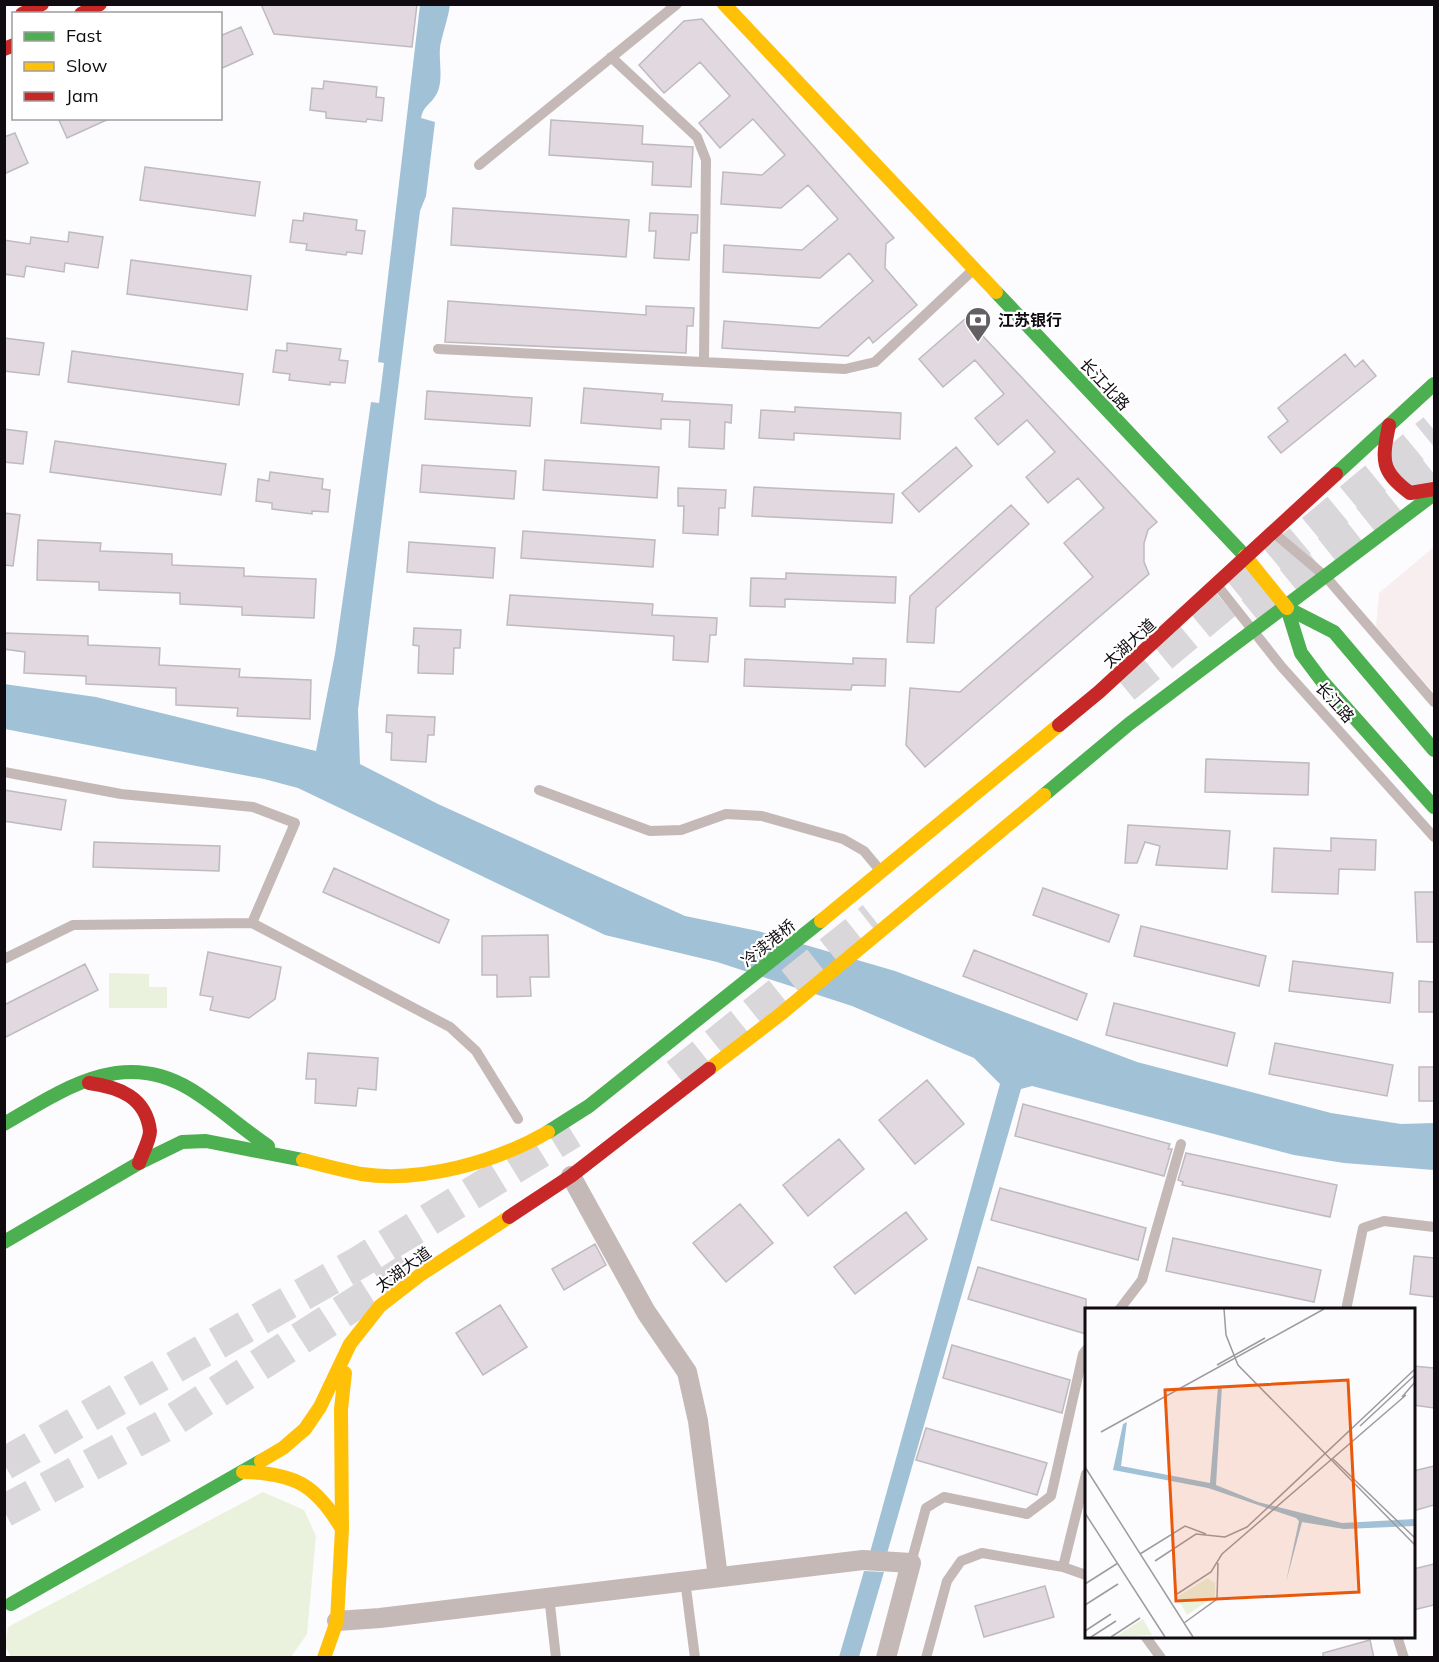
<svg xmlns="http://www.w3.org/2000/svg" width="1439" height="1662" font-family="Mulish,'Noto Sans SC',sans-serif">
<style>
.commercial{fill:#f8eeef}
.green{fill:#eaf2dd}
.water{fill:#a1c1d6}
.building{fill:#e2d8df;stroke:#bebabd;stroke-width:1.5}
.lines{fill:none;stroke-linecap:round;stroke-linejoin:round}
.highway-tunnel{stroke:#d9d7d9;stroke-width:33;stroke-dasharray:33 16;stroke-linecap:butt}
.lane{stroke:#c4b9b6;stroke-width:10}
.street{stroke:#c4b9b6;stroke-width:20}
.fast{stroke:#4caf50;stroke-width:14}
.slow{stroke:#ffc107;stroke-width:14}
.jam{stroke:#c62828;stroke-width:14}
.labels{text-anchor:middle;stroke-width:4.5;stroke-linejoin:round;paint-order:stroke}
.poi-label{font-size:16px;font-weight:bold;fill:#100b10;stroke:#fff;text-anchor:start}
.street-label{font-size:16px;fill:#100b10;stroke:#fff}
.inset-road{fill:none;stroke:#9e9b9e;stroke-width:1.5}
.view{fill:#e8590c;fill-opacity:0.15;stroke:#e8590c;stroke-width:3}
.inset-edge{fill:none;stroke:#100b10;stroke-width:3}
</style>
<rect width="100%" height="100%" fill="#fcfbfd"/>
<path class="commercial" d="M1434,547v146l-58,-66 3,-34z"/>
<path class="green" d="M109,973l40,1v13h18v21h-58z
M263,1492l41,18 12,26 -9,98 -16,23h-280l-6,-11 3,-19z"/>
<path class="water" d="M420,5h30c-2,13 -6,24 -9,37 -4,15 4,38 -5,53 -5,9 -13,11 -15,23l14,4 -9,74 -6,15 -62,499 2,54 78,40 247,112 73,15 137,40 242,91 194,51 70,11 33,-1v47l-90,-7 -50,-8 -262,-69 -11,3 -135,468 -17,-1 131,-472 -26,-26 -122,-52 -135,-44 -112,-27 -307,-147 -34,-9 -259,-50 -1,-45 92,13 220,54 19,-97 36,-252 8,1 5,-40 -6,-1z
M864,1571l20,1 -25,85h-20z"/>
<path class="building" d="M261,4h156l-5,43 -138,-13z
M702,19l192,219 -8,6 -1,24 32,37 -44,38 -4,-6 -21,19 -126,-8 2,-27 95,7 54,-47 -24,-28 -29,25 -97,-6 1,-27 78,5 36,-31 -30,-34 -27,23 -60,-4 2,-32 39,3 23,-20 -32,-36 -33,29 -21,-25 31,-27 -30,-34 -36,31 -25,-28 45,-44z
M241,27l12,27 -33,15v-33z
M324,81l53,6 -1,10 8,1 -2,23 -15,-2 -1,3 -40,-4v-6l-16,-2 2,-22 11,1z
M58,118h53l-44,20z
M551,120l92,6 -1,18 51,3 -2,40 -39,-2 1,-23 -104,-7z
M15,133l13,30 -24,11v-37z
M145,167l115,15 -5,34 -115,-16z
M453,208l176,12 -3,37 -175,-12z
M304,213l53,7 -1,10 9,1 -3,23 -15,-2 -1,3 -40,-5 1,-6 -17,-2 3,-22 10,1z
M650,213l48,2 -1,18h-6l-2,27 -35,-2 2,-27h-7z
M69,232l34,5 -5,31 -33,-5 -1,9 -38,-6 -2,11 -20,-3v-34l26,4 1,-7 37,5z
M131,260l120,16 -4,34 -120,-16z
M448,301l198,14v-9l48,2 -1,18h-6l-1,27 -241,-11z
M966,318l191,204 -9,8 -4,13v19l5,12 -224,193 -19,-22 4,-57 50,4 133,-115 -29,-34 40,-35 -26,-30 -30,25 -22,-26 29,-25 -28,-32 -29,25 -23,-27 29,-24 -29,-34 -32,27 -24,-28z
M4,338l40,5 -5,32 -35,-4z
M287,343l54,6 -2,11 9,1 -3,22 -15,-1v3l-41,-5 1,-6 -17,-2 3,-22 11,1z
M72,351l171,23 -4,31 -171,-23z
M1345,354l10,13 8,-7 13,16 -95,77 -13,-16 20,-16 -10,-13z
M584,388l79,6 -1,7 70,4 -1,18 -6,-1 -1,27 -35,-2 1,-27 -29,-1v10l-80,-6z
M427,391l105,7 -2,28 -105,-7z
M795,407l106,6 -1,26 -106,-6v7l-35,-2 2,-28 34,2z
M4,429l23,3 -4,32 -19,-2z
M55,441l171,23 -5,31 -171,-23z
M956,447l16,19 -53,46 -17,-19z
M545,460l114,7 -2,31 -114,-8z
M422,465l94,6 -2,28 -94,-7z
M270,472l53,7 -1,10 8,1 -2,22 -16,-1v3l-40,-5v-6l-16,-2 2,-22 11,2z
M754,487l140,7 -2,29 -140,-7z
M678,488l48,2 -1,18h-6l-1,27 -35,-2 1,-27h-6z
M1011,505l18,19 -93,84 -2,35 -27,-1 3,-46z
M4,513l16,2 -7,51 -9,-1z
M523,531l132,9 -2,27 -132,-9z
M38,540l63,3 -1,8 72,3v11l72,3v8l72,3 -2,39 -72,-3v-8l-62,-3v-11l-81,-3v-8l-62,-2z
M409,542l86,6 -2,30 -86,-6z
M786,573l110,4 -1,26 -110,-4v8l-35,-1 1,-28 35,1z
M510,595l143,9 -1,11 65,3 -1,17h-6l-2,27 -35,-2 1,-24 -167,-11z
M414,628l47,2 -1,18h-6l-1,26 -35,-1 1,-27 -6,-1z
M4,633l84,3v9l72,3 -1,17 81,4 -1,8 72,3 -1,39 -73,-3 1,-8 -62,-3v-17l-90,-4v-8l-62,-3 1,-21 -21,-3z
M853,658l33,1 -1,27 -33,-1 -1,5 -107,-4 1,-27 108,5z
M387,715l48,2 -1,18h-6l-2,27 -35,-2 1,-27 -6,-1z
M1206,759l103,4 -1,32 -103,-3z
M4,790l62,10 -5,30 -57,-9z
M1128,825l102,6 -3,38 -71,-4 4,-19 -15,-4 -8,21h-12z
M1331,838l45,2 -1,30 -36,-1 -1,25 -66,-2 2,-44 57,3z
M94,842l126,4 -1,25 -126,-4z
M334,868l115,52 -10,23 -116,-51z
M1043,888l76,27 -10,27 -76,-27z
M1415,892h19v50h-17z
M1141,926l125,30 -7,30 -125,-30z
M548,935l1,42h-19l1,19 -34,1v-22h-15v-39z
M974,950l113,44 -10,26 -114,-44z
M208,952l73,15 -6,32 -26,19 -39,-8 3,-13 -13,-2z
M1293,961l100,12 -3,30 -101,-12z
M85,964l13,26 -94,48v-33z
M1419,981l15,1v30h-15z
M1114,1003l121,30 -8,33 -121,-31z
M1275,1043l118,22 -6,31 -118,-22z
M308,1053l70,5 -2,32 -18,-2 -2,18 -41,-3 1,-24h-10z
M1419,1067h15v34h-15z
M927,1080l37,44 -49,40 -36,-44z
M1023,1104l147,40 -2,5h4l-8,27 -149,-40z
M839,1139l25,30 -56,47 -25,-31z
M1186,1153l151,32 -7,32 -148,-32 1,-3 -5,-2z
M1000,1188l146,40 -8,32 -147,-40z
M740,1204l33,39 -47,39 -33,-39z
M906,1212l21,27 -72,55 -21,-27z
M1173,1238l148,32 -7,32 -148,-31z
M595,1244l11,21 -42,25 -12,-21z
M1414,1256l20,2v39l-24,-3z
M978,1267l108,32v35l-118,-35z
M500,1305l27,42 -44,28 -27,-42z
M952,1345l118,35 -8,33 -119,-35z
M1413,1366l21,2v40l-21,-3z
M926,1428l121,35 -10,32 -121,-35z
M1434,1466v39l-21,6v-40z
M1434,1564v41l-21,5v-41z
M1045,1586l9,31 -70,20 -9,-31z
M1370,1640l4,18h-51v-5z"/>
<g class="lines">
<path class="highway-tunnel" d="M1252,613l182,-147
M1124,687l310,-257
M677,1075l196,-157
M4,1464l354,-201 214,-131
M4,1511l160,-85 245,-157"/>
<path class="lane" d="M611,57l86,80 9,23 -2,202
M479,165l198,-161
M438,349l407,20 30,-7 99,-93
M1274,533l52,44 108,125
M1217,585l64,81 153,171
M4,772l117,22 132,13 42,16 -43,100
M539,790l111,41 31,-1 45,-16 36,2 81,23 21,12 15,18
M4,959l69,-34 179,-2 198,104 26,24 42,68
M1119,1310l23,-30 39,-136
M1346,1310l17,-82 21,-7 50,6
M911,1563l15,-55 18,-11 83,17 24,-18 32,-142 3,-4
M1063,1567l23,-93
M685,1580l10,78
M549,1596l7,62
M1145,1636l16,22
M1397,1636l7,22
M926,1658l21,-77 14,-20 21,-8 81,14 23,8"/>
<path class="street" d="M571,1176l75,136 41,60 11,49 20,156
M337,1621l43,-3 483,-58 48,3 -25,95"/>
<path class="fast" d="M996,292l249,264
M1336,474l98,-90
M1287,608l14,45 21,28 112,126
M1287,608l47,24 100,118
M1044,795l85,-71 305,-230
M4,1124c60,-35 118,-76 186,-35 28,17 51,39 78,57
M548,1132l41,-26 232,-185
M4,1242l135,-79 43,-21 24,-1 97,19
M11,1604l250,-143"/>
<path class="slow" d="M724,4l272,288
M1245,556l42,52
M821,921l238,-196
M709,1069l73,-56 262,-218
M303,1160c19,5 39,10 58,14 60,9 135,-12 187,-42
M261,1461l22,-13 22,-19 15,-22 30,-63 30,-38 40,-31 89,-58
M243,1472c52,1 73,13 99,57
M324,1658l13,-37 5,-92 -1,-120 4,-36"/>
<path class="jam" d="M22,14l20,-10
M81,14l19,-10
M4,49l10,-4
M1389,425c-7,35 -9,46 21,68l24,-4
M1059,725l40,-33 237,-218
M89,1083c30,4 57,14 61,48 0,9 -8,23 -11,32
M509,1217l62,-41 138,-107"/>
</g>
<defs>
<g id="bank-pin" transform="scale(1.35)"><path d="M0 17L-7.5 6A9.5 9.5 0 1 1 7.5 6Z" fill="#635f63" stroke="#fff"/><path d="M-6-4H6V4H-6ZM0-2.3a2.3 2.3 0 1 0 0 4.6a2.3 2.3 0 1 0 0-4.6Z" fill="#fff"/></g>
</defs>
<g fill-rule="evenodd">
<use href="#bank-pin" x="978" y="320"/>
</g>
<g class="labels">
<g class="poi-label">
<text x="998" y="326">江苏银行</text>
</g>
<g class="street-label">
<text transform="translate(1105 384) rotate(47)" y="6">长江北路</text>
<text transform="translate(1129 643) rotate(-42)" y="6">太湖大道</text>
<text transform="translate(1335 702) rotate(48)" y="6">长江路</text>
<text transform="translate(768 943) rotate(-39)" y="6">冷渎港桥</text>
<text transform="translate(403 1269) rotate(-36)" y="6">太湖大道</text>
</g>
</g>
<g transform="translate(1085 1308)">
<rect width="330" height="330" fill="#fcfbfd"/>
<path d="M123,270l7,5v13l-28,19 -10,-18zM58,311l9,16 -37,2z" fill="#eaf2dd"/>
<path d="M133,78h4l-6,99 42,17 84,21 73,-4v7l-71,3 -42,-7 -16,60 13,-61 -3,-3 -88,-30 -95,-18 10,-46 4,-2 -6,44 89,17z" fill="#a1c1d6"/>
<path class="inset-road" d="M139,1l2,26 12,30 177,180M132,57l48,-27M317,89l13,-15M275,118l55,-51M16,124l223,-123M248,151l82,79M0,159l108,170M0,205l80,124M55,246l45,-28 21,8M70,253l41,-27 29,3 22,-10 168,-158M0,276l33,-21M92,286l34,-22 11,-18 184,-159M0,297l33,-21M99,315l33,-24 1,-36M0,323l26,-17M6,329l25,-16M26,329l29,-19"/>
<path class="view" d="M263,72l11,212 -183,9 -11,-211z"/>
<rect width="330" height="330" class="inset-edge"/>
</g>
<rect width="1439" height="1662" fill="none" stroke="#100b10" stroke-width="12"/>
<rect x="12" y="12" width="210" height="108" fill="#ffffff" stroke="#9f9d9f" stroke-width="1.5"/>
<rect x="24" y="32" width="30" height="9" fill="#4caf50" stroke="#9f9d9f" stroke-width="1.5"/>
<text x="66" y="42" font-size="18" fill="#100b10">Fast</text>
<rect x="24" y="62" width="30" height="9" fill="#ffc107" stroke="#9f9d9f" stroke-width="1.5"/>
<text x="66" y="72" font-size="18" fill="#100b10">Slow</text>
<rect x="24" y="92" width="30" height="9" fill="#c62828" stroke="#9f9d9f" stroke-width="1.5"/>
<text x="66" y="102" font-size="18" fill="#100b10">Jam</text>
</svg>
